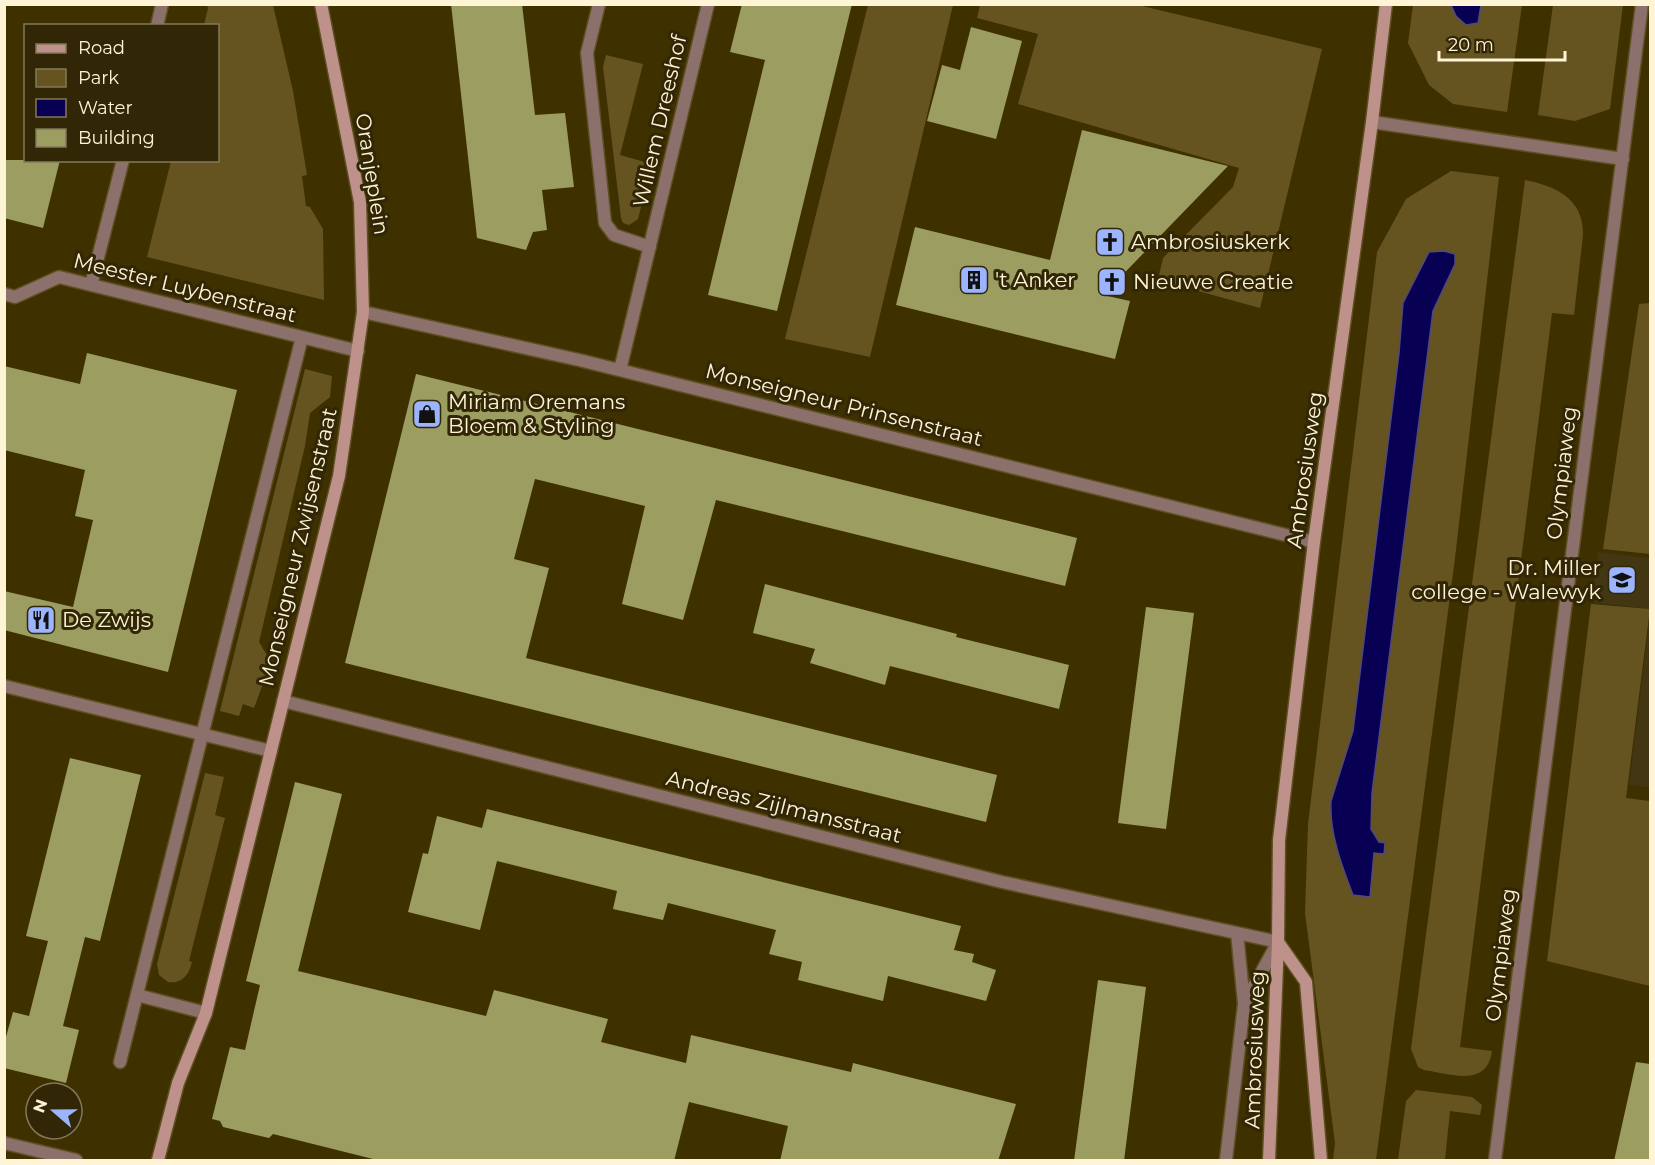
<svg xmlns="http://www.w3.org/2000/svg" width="1655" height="1165" font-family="Montserrat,sans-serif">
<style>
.built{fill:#433613}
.green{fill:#665420;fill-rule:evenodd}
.water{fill:#080052;stroke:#52497a;stroke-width:1.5}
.building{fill:#9b9d61}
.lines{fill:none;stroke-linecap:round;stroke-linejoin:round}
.street-casing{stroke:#5e4f22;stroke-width:15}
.secondary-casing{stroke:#5e4f22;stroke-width:15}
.street{stroke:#8b706b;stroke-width:12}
.secondary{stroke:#be928a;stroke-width:12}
.labels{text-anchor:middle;stroke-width:6;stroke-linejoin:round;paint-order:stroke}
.street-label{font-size:21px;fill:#fff4d6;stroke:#312707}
.poi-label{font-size:21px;fill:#fff4d6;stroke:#312707;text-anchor:start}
</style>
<rect width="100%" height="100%" fill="#3f3000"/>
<path class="built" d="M1598,552l52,6v51l-59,-7z
M1650,615v173l-21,-3z"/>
<path class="green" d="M207,5h66l20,86 14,84 -5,1 4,30 4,1 13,22 1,71 -177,-43 24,-96 47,-1v-134l-14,-1 4,-17z
M868,5h85l-83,352 -85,-18z
M980,5h158l184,44 -62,259 -102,-28 5,-22 70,-71 6,-19 -221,-64 20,-70 -61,-16z
M1413,5h38l5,11 22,7 3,-18h41l-15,107 -54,-8 -24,-19 -21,-42z
M1553,5h70l-13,104 -35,12 -37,-6z
M606,55l37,9 -23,91 32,9 -14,55 -9,6 -6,-2 -2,-5 -18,-151z
M1451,171l48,6 -44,381 -79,602h-43l2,-17 -30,-230 3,-89 69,-572 29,-53zM1455,264l-22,47 -61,482 -1,36 8,13 6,1 -11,10 -43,-52 22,-70 46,-378 4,-50z
M1525,180c31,6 59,19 58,55l-9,80 -22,-2 -92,734 32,4c-5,37 -41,23 -68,19l-6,-3 -7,-18z
M1650,303v251l-47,-5 36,-245z
M305,369l27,7 -2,21 -20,16 -5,33 -46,196 12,20 -17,46 -11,-4 -4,12 -19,-5z
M1591,604l59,5 -24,189 24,3v185l-103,-25z
M205,773l19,4 -9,38 10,3 -36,143 3,1c-3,13 -10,22 -24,20l-9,-7 -2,-11z
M1416,1090l56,7 10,8 -2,10 -30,-4 -5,49h-47l8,-59z"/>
<path class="water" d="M1451,5h30l-3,18 -12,2 -10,-9z
M1444,251l11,3v10l-22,47 -61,482 -1,36 8,13 6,1 -1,11 -10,-1 -4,44 -17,-2c-11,-29 -24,-62 -22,-94l22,-70 46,-378 4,-50 26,-51z"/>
<path class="building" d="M451,4h71l13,111 30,-2 9,74 -32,3 5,40 -14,2 -7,18 -49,-12z
M742,4h110l-75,307 -69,-16 57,-235 -35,-8z
M971,27l51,14 -26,98 -69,-18 15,-56 18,5z
M1082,130l146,36 -125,129 27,6 -15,58 -219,-54 19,-78 135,33z
M4,160h56l-17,68 -39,-10z
M87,353l150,37 -69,282 -164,-42v-39l69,16 20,-87 -18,-4 10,-46 -81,-20v-84l76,18z
M416,374l661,164 -12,48 -349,-86 -33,120 -61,-16 23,-98 -110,-27 -21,80 35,9 -23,90 471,117 -11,47 -641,-159z
M765,584l192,50 -1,3 113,28 -10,44 -169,-43 -5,19 -75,-22 5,-14 -62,-16z
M1146,607l48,6 -28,216 -48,-6z
M70,758l71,17 -41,166 -15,-4 -22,89 16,4 -13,53 -62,-15v-24l9,-32 16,4 19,-75 -22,-5z
M295,782l47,12 -44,177 188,45 8,-26 114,29 -7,23 85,21 5,-28 160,37 2,-9 163,41 -18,57h-218l8,-35 -99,-24 -15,59h-293l-108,-27 -4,4 -46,-11 -3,-6 -8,-2 18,-72 15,3 15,-65 -14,-4z
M487,809l474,117 -7,24 20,4 -2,8 24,8 -10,31 -98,-25 -5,25 -85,-21 4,-18 -33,-8 7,-24 -108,-27 -5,17 -50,-11 4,-18 -120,-30 -17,69 -72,-18 15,-59 5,1 9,-38 45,12z
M1098,980l48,7 -22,174h-50z
M1636,1062l14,2v97h-36z"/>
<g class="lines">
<g class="street-casing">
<path id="street" d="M599,4l-12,49 18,170 9,12 36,12
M157,26l5,-22
M1372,122l251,37
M91,285l32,-125
M4,294l11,3 44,-20 299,74
M363,312l216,48 735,182
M620,370l88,-366
M4,686l267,65
M283,701l719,181 276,60 -34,62 -18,156
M1237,933l7,70
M137,995l69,18
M120,1062l182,-725
M4,1143l72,17
M1495,1160l147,-1156"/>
</g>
<g class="secondary-casing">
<path id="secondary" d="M1278,942l28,40 15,178
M158,1160l20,-77 28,-70 133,-537 24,-164 -3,-110 -39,-198
M1269,1160l9,-218 1,-102 35,-298 58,-420 14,-118"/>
</g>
<use href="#street" class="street"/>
<use href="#secondary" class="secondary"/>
</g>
<defs>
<g id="church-square" transform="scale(1.5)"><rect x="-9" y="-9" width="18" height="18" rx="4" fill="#9cb4fd" stroke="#312707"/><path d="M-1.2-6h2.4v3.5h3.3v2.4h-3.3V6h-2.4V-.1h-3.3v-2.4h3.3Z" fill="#111"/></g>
<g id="building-square" transform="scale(1.5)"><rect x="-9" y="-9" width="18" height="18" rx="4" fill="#9cb4fd" stroke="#312707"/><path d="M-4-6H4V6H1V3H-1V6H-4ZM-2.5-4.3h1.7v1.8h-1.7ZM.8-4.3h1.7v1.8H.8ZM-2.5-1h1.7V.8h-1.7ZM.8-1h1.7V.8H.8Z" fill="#111"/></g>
<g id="shop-square" transform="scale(1.5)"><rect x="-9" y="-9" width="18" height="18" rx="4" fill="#9cb4fd" stroke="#312707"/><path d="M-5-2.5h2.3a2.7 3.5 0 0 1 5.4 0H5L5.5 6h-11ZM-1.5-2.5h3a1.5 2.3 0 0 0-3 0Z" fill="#111"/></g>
<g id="school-square" transform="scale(1.5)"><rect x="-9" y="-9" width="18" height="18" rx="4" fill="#9cb4fd" stroke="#312707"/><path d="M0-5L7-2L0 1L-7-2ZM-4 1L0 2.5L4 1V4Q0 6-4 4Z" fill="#111"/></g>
<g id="restaurant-square" transform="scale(1.5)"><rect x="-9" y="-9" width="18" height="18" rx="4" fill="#9cb4fd" stroke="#312707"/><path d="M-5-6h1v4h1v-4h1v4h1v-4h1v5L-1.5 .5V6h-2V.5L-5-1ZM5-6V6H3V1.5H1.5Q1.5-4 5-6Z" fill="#111"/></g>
</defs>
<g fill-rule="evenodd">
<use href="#church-square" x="1110" y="242"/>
<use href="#building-square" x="974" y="280"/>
<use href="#church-square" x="1112" y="282"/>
<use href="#shop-square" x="427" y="414"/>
<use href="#school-square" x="1622" y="580"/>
<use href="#restaurant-square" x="41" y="620"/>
</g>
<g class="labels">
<g class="street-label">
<text transform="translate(660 121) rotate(-77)" y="7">Willem Dreeshof</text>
<text transform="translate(372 174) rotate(81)" y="7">Oranjeplein</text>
<text transform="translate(185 288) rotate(14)" y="7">Meester Luybenstraat</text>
<text transform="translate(844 405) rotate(14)" y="7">Monseigneur Prinsenstraat</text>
<text transform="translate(1305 470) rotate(-82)" y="7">Ambrosiusweg</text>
<text transform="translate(1562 473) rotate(-83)" y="7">Olympiaweg</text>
<text transform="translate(298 547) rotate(-77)" y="7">Monseigneur Zwijsenstraat</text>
<text transform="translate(784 807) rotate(14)" y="7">Andreas Zijlmansstraat</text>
<text transform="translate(1501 955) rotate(-83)" y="7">Olympiaweg</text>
<text transform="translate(1255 1050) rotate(-88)" y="7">Ambrosiusweg</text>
</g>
<g class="poi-label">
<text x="1131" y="249">Ambrosiuskerk</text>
<text x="995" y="287">'t Anker</text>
<text x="1133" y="289">Nieuwe Creatie</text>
<text x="448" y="409">Miriam Oremans<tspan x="448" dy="24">Bloem &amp; Styling</tspan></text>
<text x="1601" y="575" text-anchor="end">Dr. Miller<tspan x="1601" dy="24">college - Walewyk</tspan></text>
<text x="62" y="627">De Zwijs</text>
</g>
</g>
<rect width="1655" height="1165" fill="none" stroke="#fff4d6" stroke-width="12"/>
<rect x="24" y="24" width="195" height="138" fill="#312707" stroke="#83795a" stroke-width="1.5"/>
<rect x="36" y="44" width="30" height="9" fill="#be928a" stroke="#83795a" stroke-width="1.5"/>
<text x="78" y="54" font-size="18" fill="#fff4d6">Road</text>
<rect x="36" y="69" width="30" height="18" fill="#665420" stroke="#83795a" stroke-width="1.5"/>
<text x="78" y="84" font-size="18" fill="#fff4d6">Park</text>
<rect x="36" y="99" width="30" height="18" fill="#080052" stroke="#83795a" stroke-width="1.5"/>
<text x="78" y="114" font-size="18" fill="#fff4d6">Water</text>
<rect x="36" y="129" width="30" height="18" fill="#9b9d61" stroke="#83795a" stroke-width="1.5"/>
<text x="78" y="144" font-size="18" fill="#fff4d6">Building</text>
<g transform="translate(54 1111) rotate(290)"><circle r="28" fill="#312707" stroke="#83795a" stroke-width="1.5"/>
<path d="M0-4.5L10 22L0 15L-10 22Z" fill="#9cb4fd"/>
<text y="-9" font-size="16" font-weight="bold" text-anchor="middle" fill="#fff4d6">N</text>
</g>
<path d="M1439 51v9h126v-9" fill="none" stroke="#fff4d6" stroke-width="3"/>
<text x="1448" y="51" font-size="18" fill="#fff4d6" stroke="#312707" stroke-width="4.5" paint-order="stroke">20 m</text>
</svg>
